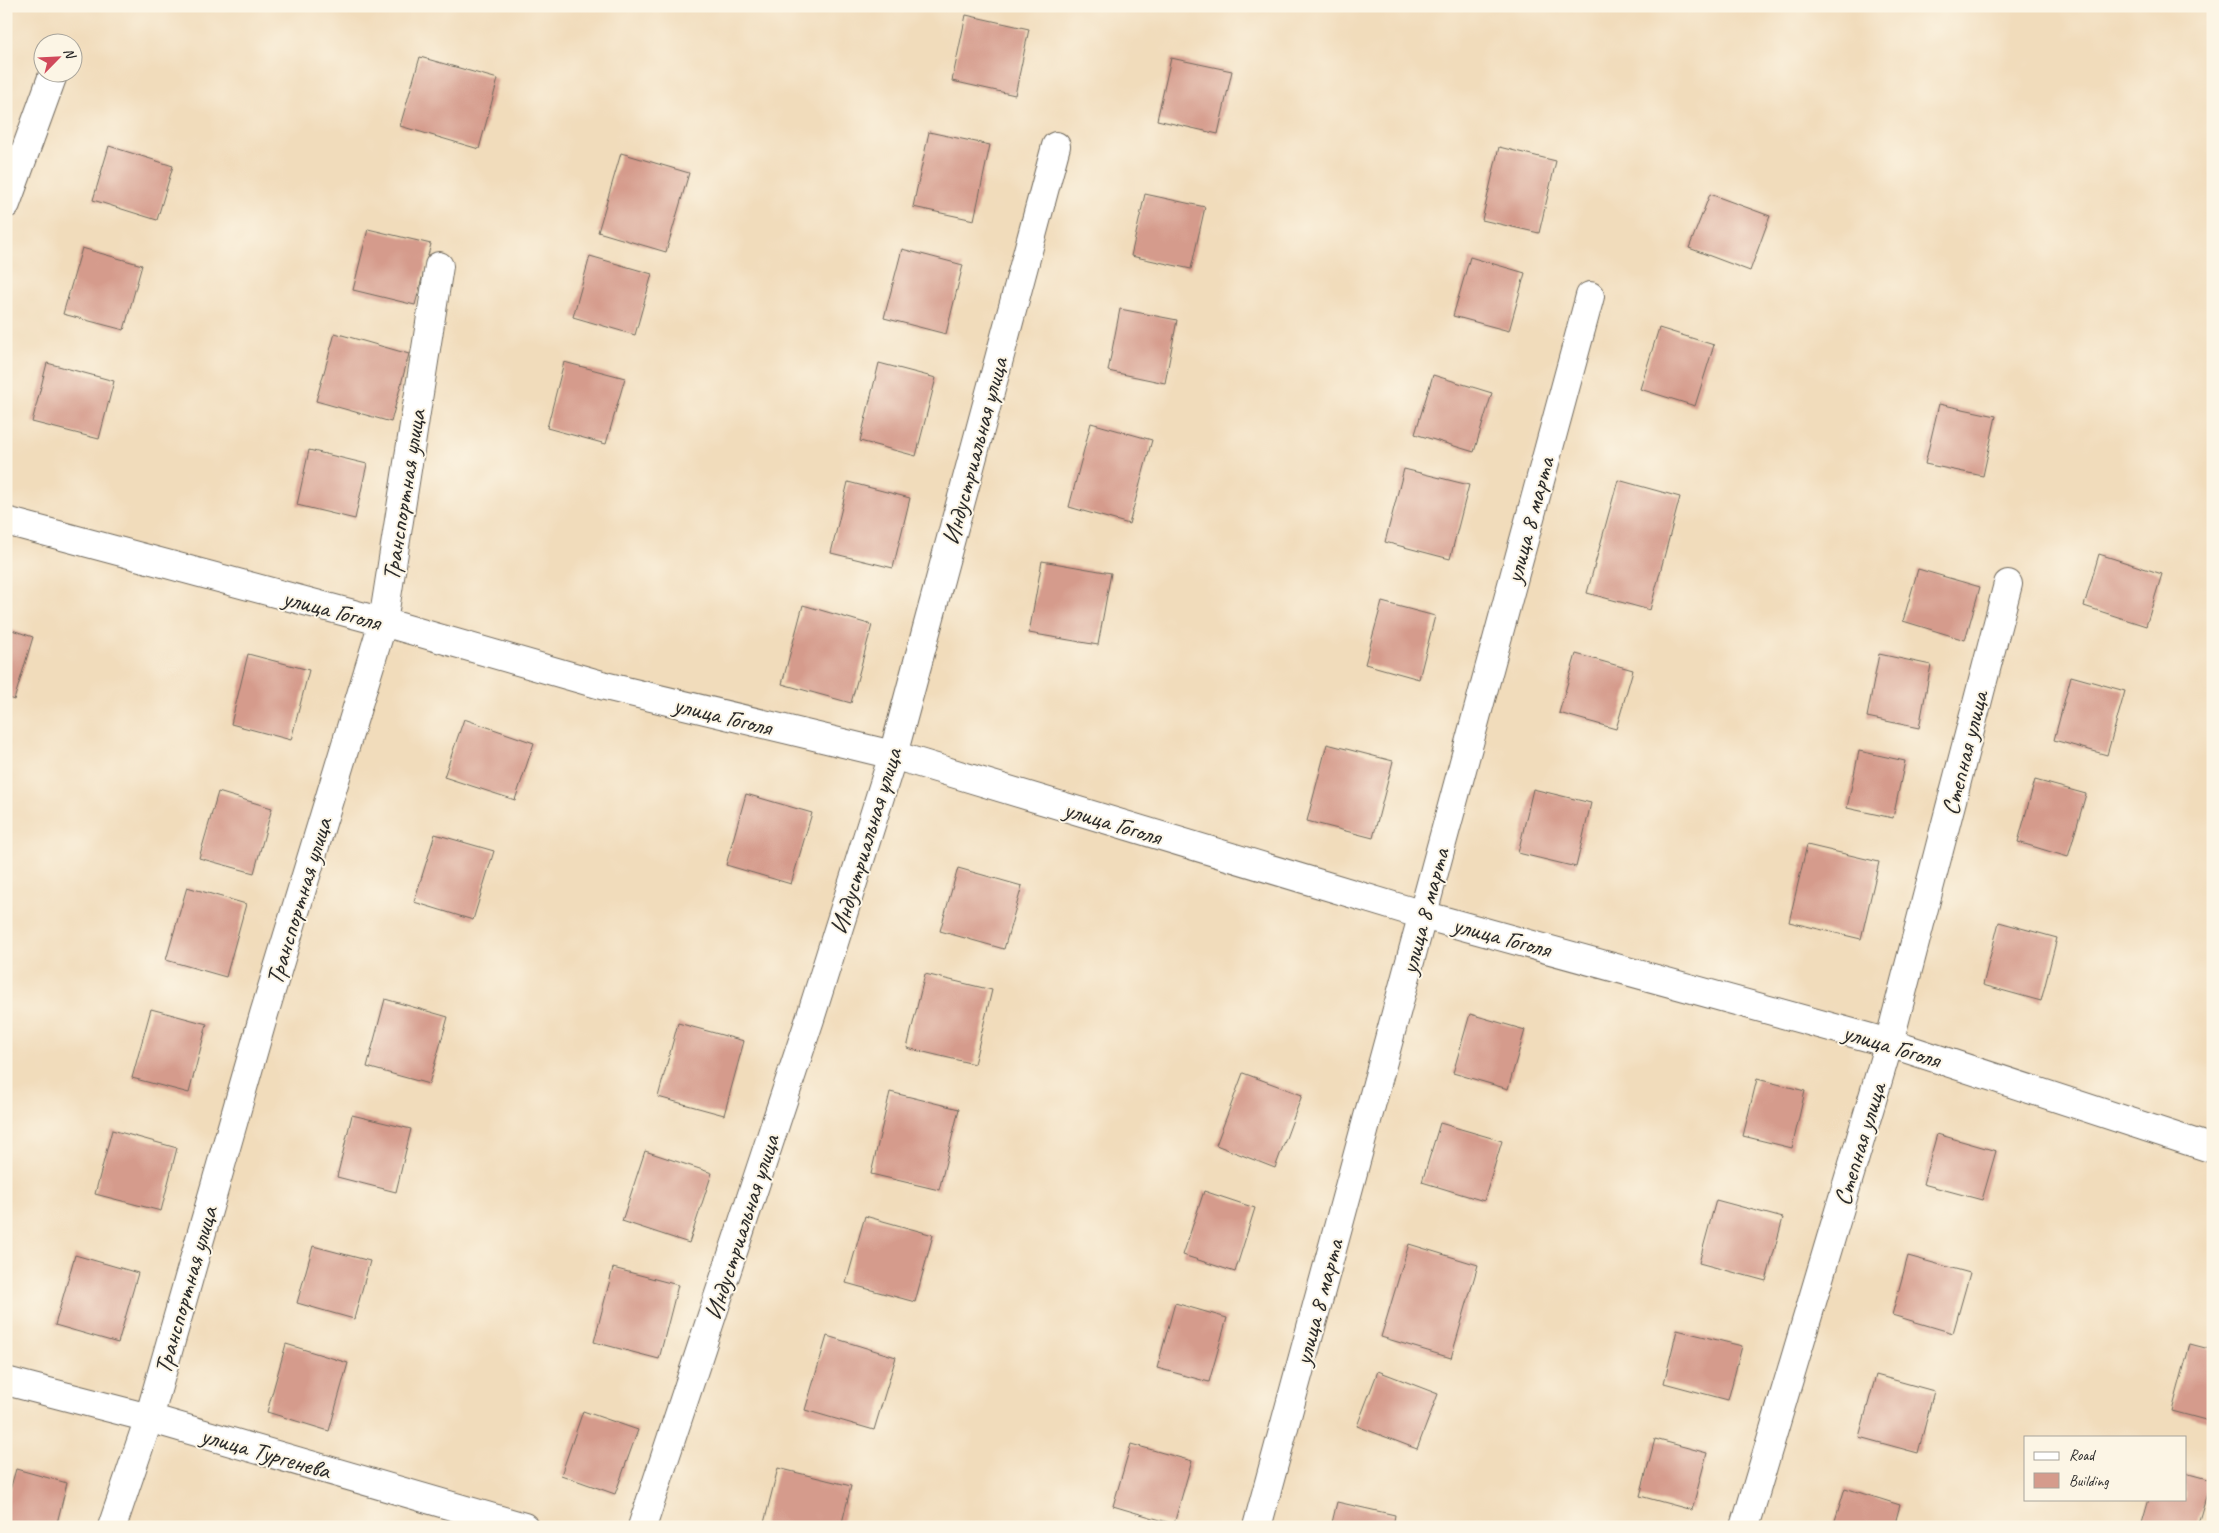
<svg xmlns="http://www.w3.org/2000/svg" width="2219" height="1533" font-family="Caveat,sans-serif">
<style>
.building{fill:#d59b8c}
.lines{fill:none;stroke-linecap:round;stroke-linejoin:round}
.minor-casing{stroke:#70695d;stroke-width:30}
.minor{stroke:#fff;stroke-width:28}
.labels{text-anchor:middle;stroke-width:4;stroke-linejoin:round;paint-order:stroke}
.street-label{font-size:25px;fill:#2b2b2b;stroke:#fcf5e5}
</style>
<rect width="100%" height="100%" fill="#fcf5e5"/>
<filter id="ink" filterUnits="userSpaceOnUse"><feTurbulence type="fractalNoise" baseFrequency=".02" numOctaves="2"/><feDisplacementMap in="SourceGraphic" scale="10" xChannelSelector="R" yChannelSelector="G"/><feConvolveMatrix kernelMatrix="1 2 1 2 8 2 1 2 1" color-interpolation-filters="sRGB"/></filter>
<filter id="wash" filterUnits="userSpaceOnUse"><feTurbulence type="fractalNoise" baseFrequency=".0096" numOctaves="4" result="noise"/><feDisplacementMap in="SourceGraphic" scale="20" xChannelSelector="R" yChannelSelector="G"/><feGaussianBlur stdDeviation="1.12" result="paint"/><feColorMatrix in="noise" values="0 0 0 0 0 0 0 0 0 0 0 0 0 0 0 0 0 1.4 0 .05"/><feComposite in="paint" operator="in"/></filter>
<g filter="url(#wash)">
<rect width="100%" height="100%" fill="#f1dcbb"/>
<g id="blocks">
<path class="building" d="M966,15l63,14 -14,66 -63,-14z
M420,57l78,22 -19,70 -79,-23z
M1171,58l61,13 -14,63 -61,-14z
M929,132l61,13 -16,75 -61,-13z
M109,146l64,20 -16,54 -64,-20z
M1499,147l57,14 -17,72 -57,-13z
M621,153l68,20 -23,79 -68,-20z
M1145,194l60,13 -14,62 -60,-13z
M1710,194l60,22 -20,55 -61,-23z
M368,229l63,15 -16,61 -62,-15z
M82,248l60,17 -18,65 -61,-16z
M902,249l61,16 -17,69 -62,-16z
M590,256l62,18 -17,61 -62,-18z
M1470,257l55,16 -16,58 -56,-15z
M1120,309l57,11 -12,63 -57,-12z
M1659,328l55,17 -19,61 -55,-17z
M335,333l74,21 -18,68 -75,-21z
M564,362l61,16 -19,66 -59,-16z
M47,363l67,18 -15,58 -67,-17z
M879,363l57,15 -20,78 -56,-15z
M1433,375l59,18 -18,59 -59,-18z
M1939,404l57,12 -13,60 -58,-12z
M1091,423l61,17 -23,84 -60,-17z
M309,450l58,14 -12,55 -58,-14z
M1404,469l65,16 -19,74 -65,-17z
M1618,480l62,17 -30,113 -63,-17z
M848,482l62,16 -17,70 -62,-15z
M2099,554l63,20 -16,52 -62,-20z
M1042,561l69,12 -13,72 -69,-12z
M1918,569l62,18 -15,53 -62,-19z
M1382,602l53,14 -16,63 -54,-15z
M803,605l69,20 -21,78 -69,-19z
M6,628l27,9 -19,63 -8,-3z
M248,654l61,16 -18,70 -60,-16z
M1576,654l57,16 -17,59 -57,-16z
M1879,654l52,11 -12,63 -52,-11z
M2071,676l54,15 -18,64 -53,-15z
M464,719l70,24 -19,57 -71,-23z
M1327,744l66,17 -20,77 -66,-17z
M1859,751l46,10 -12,57 -46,-10z
M2035,780l51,14 -18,63 -50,-15z
M1533,789l58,14 -15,64 -58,-14z
M218,792l54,16 -18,65 -55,-15z
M746,794l66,19 -21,71 -65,-19z
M435,834l59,17 -21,69 -59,-18z
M1807,845l72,17 -18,77 -72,-17z
M958,868l64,18 -18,63 -64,-18z
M187,887l59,17 -20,73 -60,-17z
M1999,922l58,16 -16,63 -58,-16z
M925,974l67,16 -18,74 -67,-16z
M385,999l63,18 -19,67 -62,-17z
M151,1009l56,15 -18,69 -57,-15z
M1470,1014l55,16 -17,59 -55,-16z
M678,1023l66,18 -20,74 -66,-18z
M1243,1073l59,22 -27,73 -59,-23z
M1757,1079l48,12 -13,57 -49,-12z
M890,1092l69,17 -20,81 -68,-16z
M352,1115l59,14 -15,63 -59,-15z
M1440,1123l62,18 -18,60 -62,-19z
M112,1130l65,18 -16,63 -66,-17z
M1937,1134l59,17 -14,49 -59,-16z
M645,1151l67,22 -23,70 -67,-22z
M1204,1191l51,17 -20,64 -52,-17z
M1716,1200l67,18 -17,63 -67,-18z
M865,1216l68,19 -18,67 -69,-19z
M1409,1244l69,21 -27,93 -70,-21z
M313,1246l57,15 -16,58 -57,-16z
M75,1255l63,18 -20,70 -63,-18z
M1908,1256l62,17 -17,60 -61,-18z
M613,1268l65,17 -19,74 -65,-17z
M1175,1303l52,15 -18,64 -52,-14z
M1677,1330l65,16 -14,54 -64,-17z
M827,1336l69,21 -22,73 -69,-20z
M286,1344l62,19 -19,68 -62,-19z
M2190,1344l23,6v72l-41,-11z
M1378,1371l60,23 -21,55 -60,-23z
M1876,1375l58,16 -16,62 -59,-16z
M583,1411l55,19 -23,64 -54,-19z
M1655,1439l52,14 -15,57 -52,-14z
M1131,1444l61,17 -18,63 -61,-18z
M778,1468l73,18 -10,41h-78z
M16,1469l51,14 -11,44h-50v-23z
M2185,1473l26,7 -14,47h-56l8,-28h36z
M1845,1488l55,17 -6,22h-61z
M1337,1502l58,13 -2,12h-62z"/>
</g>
</g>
<g filter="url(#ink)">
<use href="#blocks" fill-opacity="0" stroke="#70695d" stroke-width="1"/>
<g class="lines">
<g class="minor-casing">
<path id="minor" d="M6,204l48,-132
M6,521l377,101 222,64 288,69 530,160 466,128 324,106
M6,1381l143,37 375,109
M112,1527l37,-109 115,-404 119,-392 56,-356
M642,1527l168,-508 83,-264 163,-609
M1257,1527l333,-1231
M1745,1527l144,-484 119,-459"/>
</g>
<use href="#minor" class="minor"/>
</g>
</g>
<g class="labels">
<g class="street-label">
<text transform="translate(974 451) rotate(-75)" y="9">Индустриальная улица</text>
<text transform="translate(403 495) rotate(-81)" y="9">Транспортная улица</text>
<text transform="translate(1529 520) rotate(-75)" y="9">улица 8 марта</text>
<text transform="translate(332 609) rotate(15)" y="9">улица Гоголя</text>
<text transform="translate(723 715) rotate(14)" y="9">улица Гоголя</text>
<text transform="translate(1964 753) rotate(-76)" y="9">Степная улица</text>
<text transform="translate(1113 822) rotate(17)" y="9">улица Гоголя</text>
<text transform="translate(865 841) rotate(-73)" y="9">Индустриальная улица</text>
<text transform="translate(298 901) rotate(-73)" y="9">Транспортная улица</text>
<text transform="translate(1424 911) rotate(-75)" y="9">улица 8 марта</text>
<text transform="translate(1502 936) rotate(15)" y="9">улица Гоголя</text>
<text transform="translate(1892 1045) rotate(17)" y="9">улица Гоголя</text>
<text transform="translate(1859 1144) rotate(-73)" y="9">Степная улица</text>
<text transform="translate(741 1227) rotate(-72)" y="9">Индустриальная улица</text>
<text transform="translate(185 1290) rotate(-74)" y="9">Транспортная улица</text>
<text transform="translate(1318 1302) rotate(-75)" y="9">улица 8 марта</text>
<text transform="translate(266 1452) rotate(16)" y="9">улица Тургенева</text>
</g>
</g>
<rect width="2219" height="1533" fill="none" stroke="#fcf5e5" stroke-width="25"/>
<rect x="2024" y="1436" width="162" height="65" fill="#fcf5e5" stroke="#a8a49b"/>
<rect x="2034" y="1452" width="25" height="8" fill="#ffffff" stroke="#a8a49b"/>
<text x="2069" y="1460" font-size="15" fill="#2b2b2b">Road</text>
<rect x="2034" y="1473" width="25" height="15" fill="#d59b8c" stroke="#a8a49b"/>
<text x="2069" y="1486" font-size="15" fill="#2b2b2b">Building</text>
<g transform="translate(58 58) rotate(66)"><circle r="24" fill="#fcf5e5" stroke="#a8a49b"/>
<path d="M0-4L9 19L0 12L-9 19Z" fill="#d1495b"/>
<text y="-8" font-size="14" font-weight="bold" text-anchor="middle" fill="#2b2b2b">N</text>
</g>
</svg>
